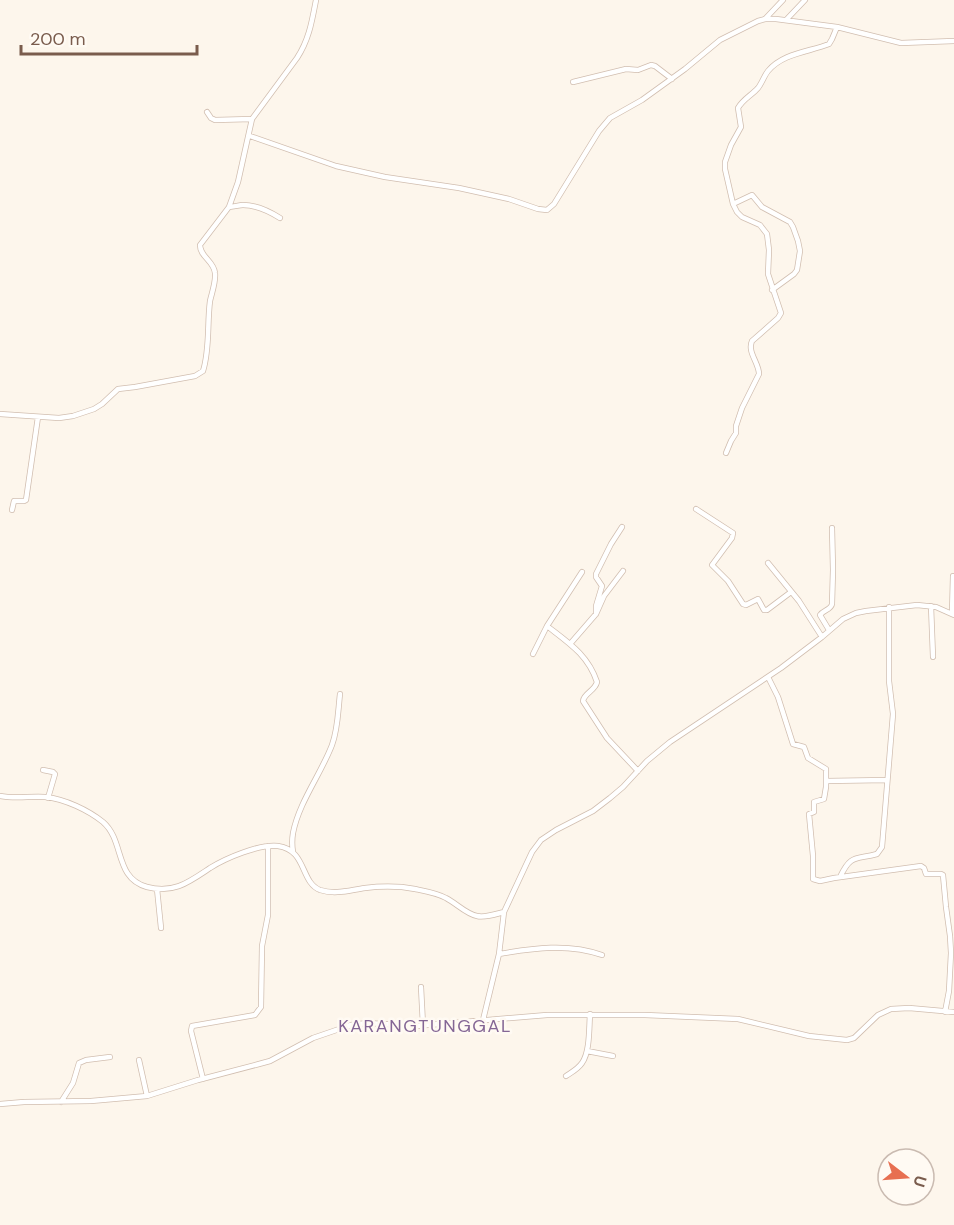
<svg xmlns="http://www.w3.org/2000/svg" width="954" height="1225" font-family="'DM Sans',sans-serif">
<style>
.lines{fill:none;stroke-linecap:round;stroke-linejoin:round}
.minor-casing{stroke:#d1beb0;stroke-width:6}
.minor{stroke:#fff;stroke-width:4.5}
.labels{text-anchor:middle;stroke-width:5;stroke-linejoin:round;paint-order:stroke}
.quarter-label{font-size:18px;letter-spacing:1.5px;fill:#846695;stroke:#fffaf3}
</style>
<rect width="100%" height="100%" fill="#fdf6ec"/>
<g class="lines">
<g class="minor-casing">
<path id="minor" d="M765,19l18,-19
M786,20l19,-20
M573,82l53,-13 12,1 13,-5 4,1 17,13
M207,112l4,6 4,2 37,-1
M250,136l86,30 49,11 74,11 50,11 29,10 9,1 7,-6 45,-73 11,-13 32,-18 43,-31 35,-29 38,-19 7,-2h11l61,8 64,16 53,-2
M733,204l19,-9 10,12 28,15 3,5 5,14 2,10 -3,19 -3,4 -22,16
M229,207c5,0 10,-2 14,-2 14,0 26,6 37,13
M0,414l59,4 14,-2 21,-7 8,-5 16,-15 17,-2 60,-11 8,-5c7,-22 4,-47 7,-70 2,-9 6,-19 5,-28 -1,-12 -15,-16 -15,-28l29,-38 9,-25 14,-63 45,-61c12,-18 15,-37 19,-58
M726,453l5,-12 5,-8v-7l6,-18 17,-34c0,-11 -12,-22 -7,-33l26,-23 3,-5 -13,-39 1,-24 -2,-16 -7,-9 -18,-8 -5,-5 -4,-8 -8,-35v-7l6,-17 10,-18 -3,-19c5,-9 14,-13 20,-20 4,-5 6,-12 10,-17 15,-18 41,-19 61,-27l3,-5 5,-12
M696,509l37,24 -1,5 -20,27 16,16 15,23 3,1 12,-6 6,11h3l24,-18
M12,510l2,-9h10l2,-1 12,-83
M768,563l31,38 23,36
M931,606l2,51
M952,613l1,-37
M596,614v-8l6,-20 -6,-9v-3l15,-30 11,-17
M547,626c22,17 41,29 50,56 -2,9 -13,11 -14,19l24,37 31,33
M829,630l-9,-15c3,-5 11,-5 12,-11l1,-34 -1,-42
M570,644l26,-30 8,-18 19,-25
M533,654l14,-28 35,-54
M768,677l10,20 15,47 11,3 4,11 18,11v18l-2,12 -10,3v10l-5,2 4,42v23l7,2 14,-3 87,-12 3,2 2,6h15l2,1 3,32 4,29 1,17 -2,38 -4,21
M43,770l10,2 2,2 -7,24
M826,781l61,-1
M0,796c15,3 30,0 45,1 20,2 43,13 58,25 22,19 11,56 44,65 27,7 42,-5 63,-19 16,-10 49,-24 68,-22 29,4 22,36 42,44 16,5 30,0 45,-2 17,-2 34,-2 50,1 10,2 22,4 31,9 10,5 20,16 31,18 8,2 19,-2 27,-4
M293,852c-1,-6 -1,-13 0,-19 6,-31 28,-59 39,-88 6,-16 6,-34 8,-51
M840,877c11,-23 15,-17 37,-23l5,-7 11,-133 -4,-33v-74
M157,889l4,39
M499,954c35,-6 69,-11 103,1
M421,987l2,38
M483,1020l16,-66 5,-42 28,-60 9,-12 15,-10 37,-19 17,-13 13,-11 24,-26 23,-19 111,-74 41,-31 21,-18 13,-6 10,-2 51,-6 19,2 18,8
M587,1051l26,5
M139,1060l8,36
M566,1076c6,-4 12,-7 16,-13 8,-11 7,-35 8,-49
M203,1079l-12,-48 1,-5 63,-11 6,-8 1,-61 6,-31v-69
M61,1102l12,-19 6,-20 7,-3 24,-3
M0,1104l24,-2 67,-1 56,-5 51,-16 61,-16 11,-3 43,-23 38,-13 16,-2 49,3 131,-11h98l93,4 71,17 38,4 7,-2 24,-23 13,-6 18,-1 45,4"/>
</g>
<use href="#minor" class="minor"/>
</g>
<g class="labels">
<g class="quarter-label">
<text x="425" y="1032">KARANGTUNGGAL</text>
</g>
</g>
<g transform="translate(906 1177) rotate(107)"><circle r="28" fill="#fffaf3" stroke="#cabbb1" stroke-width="1.5"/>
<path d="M0-4.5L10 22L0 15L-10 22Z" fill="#e76f51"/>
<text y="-9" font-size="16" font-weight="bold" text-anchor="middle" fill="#7a5c4d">U</text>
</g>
<path d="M21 45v9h176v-9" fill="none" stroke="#7a5c4d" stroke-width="3"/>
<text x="30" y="45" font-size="18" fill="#7a5c4d" stroke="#fffaf3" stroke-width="4.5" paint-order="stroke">200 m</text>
</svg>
